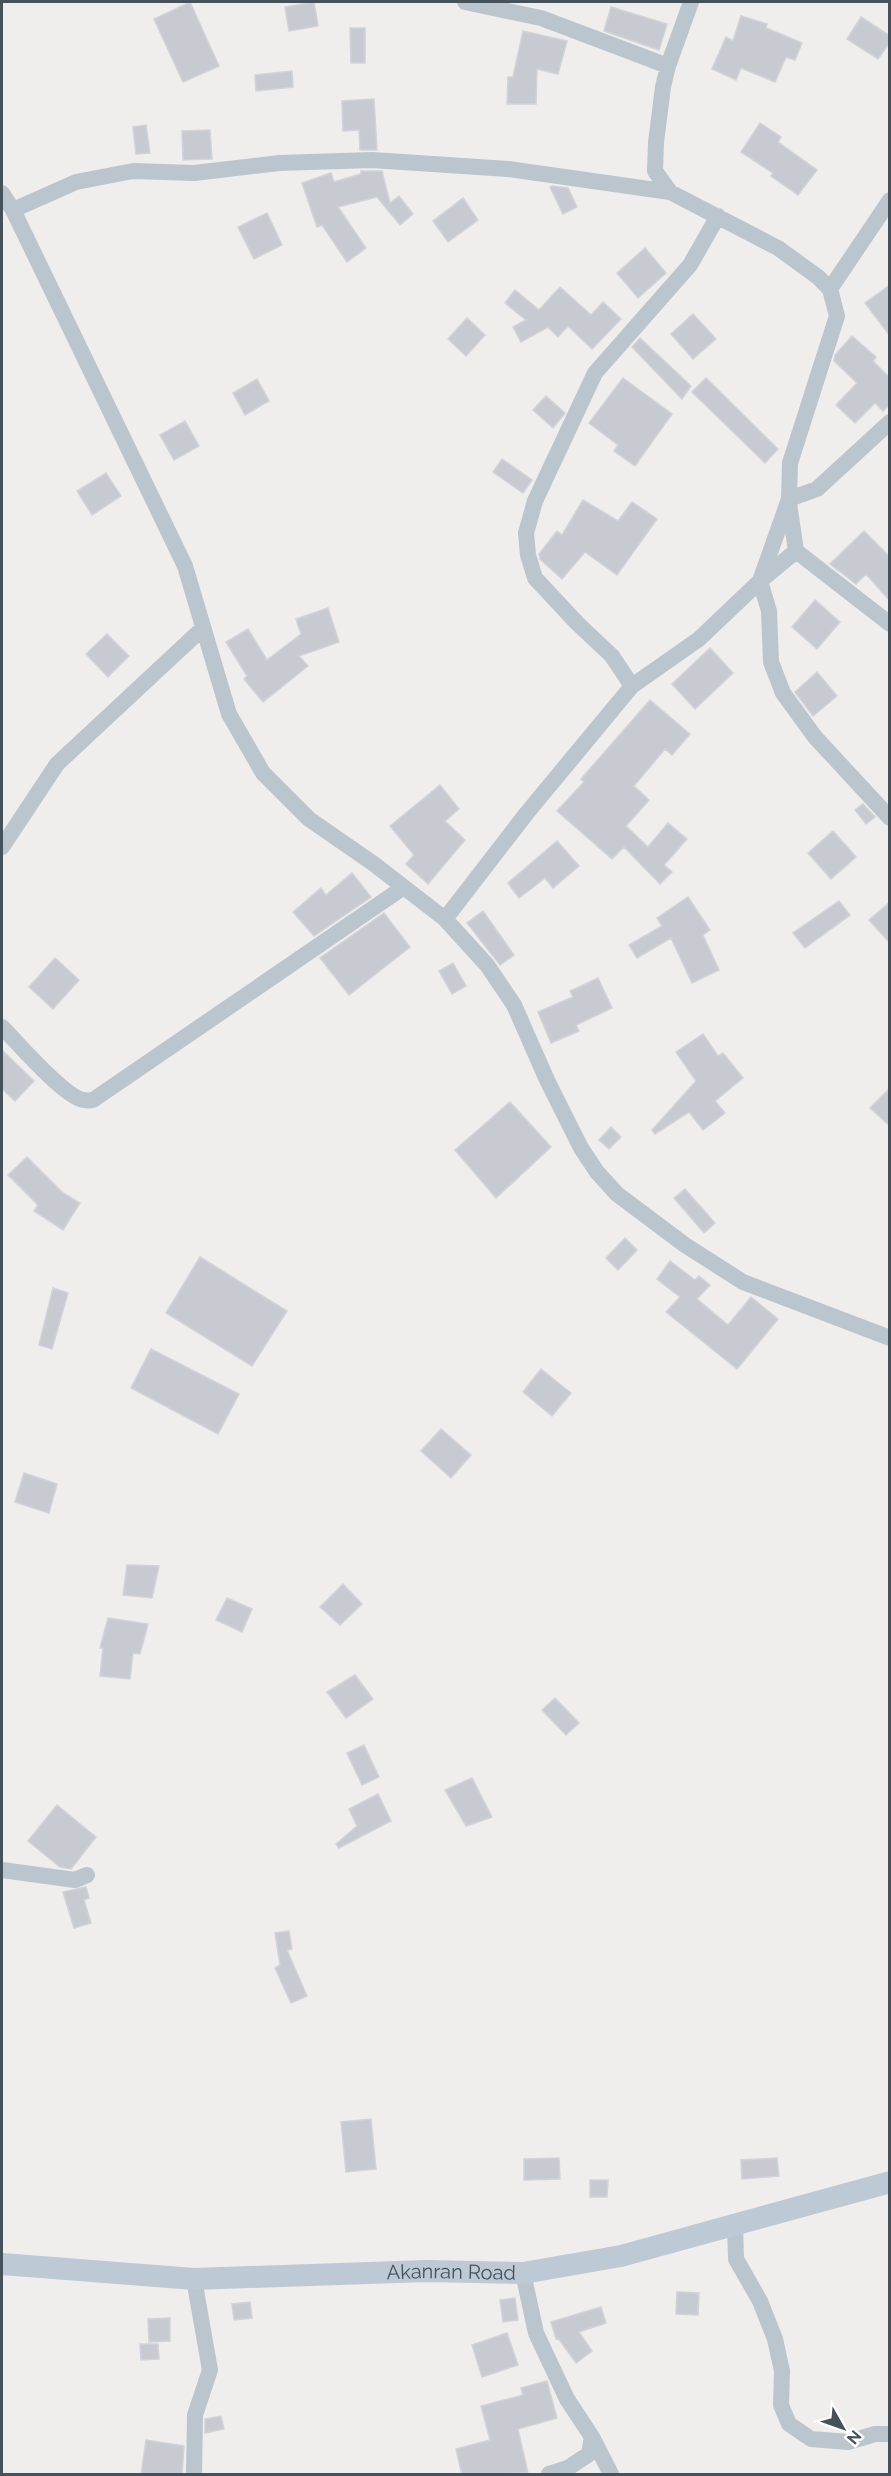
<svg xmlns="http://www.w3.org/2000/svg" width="891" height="2476" font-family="Raleway,sans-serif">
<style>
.building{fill:#c7cad0;stroke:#d1d3d9;stroke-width:1.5}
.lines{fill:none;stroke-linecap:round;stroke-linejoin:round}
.street{stroke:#bbc5cd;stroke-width:16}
.secondary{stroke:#bdc9d5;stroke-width:22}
.labels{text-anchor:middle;stroke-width:4.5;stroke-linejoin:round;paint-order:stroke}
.street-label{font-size:20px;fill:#45515b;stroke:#fff}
</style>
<rect width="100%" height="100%" fill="#f0eded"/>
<path class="building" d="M190,2l29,64 -36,16 -29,-63z
M314,2l4,24 -29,5 -4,-24z
M611,7l56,17 -8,26 -55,-19z
M741,16l26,8 -1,4 36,15 -7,17 -9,-3 -11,25 -34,-14 -5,12 -24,-11 14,-32 7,4z
M861,17l29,19v6l-12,17 -31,-20z
M350,28h15v35h-14z
M523,31l44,10 -9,33 -21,-5 -1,35h-29l1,-27h5z
M292,71l1,16 -37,4 -1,-16z
M374,99l3,51h-17l-1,-20 -16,1 -1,-30z
M760,123l21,14 -3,5 39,28 -19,25 -27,-19 2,-3 -32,-21z
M146,125l4,28 -14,1 -3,-27z
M210,130l2,29 -29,1 -1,-29z
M361,171h21l8,32 9,-7 14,18 -13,11 -23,-28 -39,10 28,41 -19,14 -25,-37 -5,2 -15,-44 29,-10 3,9 27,-8z
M552,186l16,2 9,19 -14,7 -13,-27z
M463,198l15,22 -30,22 -15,-21z
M267,213l15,32 -28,14 -16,-32z
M645,248l21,25 -28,25 -21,-25z
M890,285v51l-25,-33z
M560,287l31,28 12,-13 18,17 -29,30 -24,-23 -10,11 -10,-10 -27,15 -8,-15 13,-7 -21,-17 10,-13 24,20z
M693,314l23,25 -23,20 -22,-25z
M467,318l18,17 -19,21 -18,-17z
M852,336l24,21 -3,4 17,17v26l-7,7 -8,-8 -20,20 -19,-18 21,-22 -23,-22 1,-6z
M640,338l51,48 -9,13 -50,-52z
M623,378l49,36 -37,52 -21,-15 4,-6 -29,-22z
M706,378l72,71 -13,14 -73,-71z
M257,379l12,22 -24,14 -12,-22z
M546,396l19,17 -12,15 -20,-18z
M185,421l14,25 -25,14 -14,-25z
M502,459l30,21 -9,13 -30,-21z
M106,473l15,23 -29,19 -15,-24z
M583,500l35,21 14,-19 25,17 -40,56 -32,-23 -23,27 -22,-20 -1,-5 18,-23 5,4z
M864,531l26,26v44l-24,-27 -10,10 -26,-20z
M815,600l25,22 -23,27 -25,-22z
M328,608l11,34 -40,14 9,10 -45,36 -19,-23 3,-3 -21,-34 22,-13 19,31 34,-26 -5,-15z
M107,634l22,22 -21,21 -22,-23z
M710,648l23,25 -38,36 -23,-25z
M817,672l20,24 -24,20 -18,-24z
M650,700l40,34 -18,21 -7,-6 -31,37 15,14 -23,26 22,21 20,-24 19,16 -23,26 8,7 -12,12 -36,-37 -12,12 -55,-48 27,-29 -3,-3z
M440,785l19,24 -14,12 20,19 -37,44 -22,-20 8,-9 -24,-29z
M863,804l12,13 -9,7 -11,-14z
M833,831l23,26 -25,22 -23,-26z
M557,841l22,25 -26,22 -8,-10 -26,20 -11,-15z
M352,873l19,24 -57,39 -21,-24 28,-24 5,7z
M688,897l22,33 -7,5 16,35 -27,13 -21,-45 -34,20 -8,-13 33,-19 -5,-8z
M839,901l11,14 -45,33 -12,-15z
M890,902v41l-21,-23z
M483,911l31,44 -14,10 -33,-42z
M384,913l26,34 -61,48 -29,-37z
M55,958l24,22 -26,29 -24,-22z
M453,963l13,23 -14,8 -13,-23z
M598,978l14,30 -36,17 3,6 -28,12 -13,-31 35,-15 -3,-6z
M703,1034l15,22 5,-3 20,25 -28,23 10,12 -22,17 -14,-18 -34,22 -3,-4 44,-49 -20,-29z
M2,1050l32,31 -19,20 -13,-12z
M890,1088v38l-20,-18z
M510,1102l41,45 -55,51 -41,-48z
M611,1127l10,10 -12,12 -10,-9z
M27,1157l36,36 17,10 -17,27 -29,-19 4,-6 -30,-30z
M685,1189l30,34 -11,10 -30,-35z
M625,1238l12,12 -19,20 -12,-12z
M200,1257l87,54 -35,55 -86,-53z
M670,1261l25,19 4,-4 11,9 -13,14 31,26 23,-28 27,22 -41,50 -71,-57 14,-15 -23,-18z
M53,1288l15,5 -16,56 -13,-4z
M151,1349l88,45 -21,40 -87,-46z
M541,1369l30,24 -19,23 -29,-24z
M441,1429l30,26 -20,23 -30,-27z
M24,1473l33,11 -8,29 -34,-11z
M127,1565l32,1 -7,32 -29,-3z
M343,1584l19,20 -22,21 -20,-18z
M227,1598l25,11 -10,23 -26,-12z
M108,1618l40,6 -8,30 -7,-1 -3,26 -30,-3 3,-28h-3z
M355,1675l18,24 -27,19 -19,-26z
M555,1698l24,25 -13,12 -24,-25z
M364,1745l15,32 -17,8 -15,-32z
M472,1778l20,39 -26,9 -21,-36z
M378,1794l13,27 -52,27 -3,-4 21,-18 -8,-17z
M57,1805l39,32 -25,32 -11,-2 -32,-26z
M86,1887l3,11 -5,2 7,23 -17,5 -11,-36z
M289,1931l3,18 -5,1 20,46 -16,7 -16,-35 5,-3 -5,-32z
M371,2119l5,50 -30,3 -5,-50z
M559,2158l1,21 -36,1v-21z
M777,2158l2,18 -37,3 -1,-19z
M590,2180h18l-1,17h-17z
M677,2292l22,1 -1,22 -22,-1z
M515,2298l3,22 -15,2 -3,-22z
M250,2302l2,16 -18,2 -2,-16z
M601,2307l5,16 -27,9 13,19 -16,12 -18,-25 -2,1 -5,-17z
M170,2318v23l-21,1 -1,-23z
M507,2333l11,32 -36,12 -10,-32z
M140,2344h18l1,15 -18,1z
M547,2381l10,37 -39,11 10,44 -66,2 -6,-26 34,-9 -9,-34 42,-11 -2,-7z
M221,2416l3,13 -19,4v-14z
M146,2440l38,6 -2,29h-41z"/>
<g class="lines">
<path class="street" d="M465,2l76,16 127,48
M691,2l-23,64 -5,21 -7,55 -1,29 15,21 108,56 40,29 12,12 7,27 -47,147 -1,36 28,-10 73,-67
M2,193l11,17 172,356 44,148 34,59 46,46 65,45 71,55 42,46 27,40 33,75 34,68 16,24 20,22 68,51 58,37 147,56
M13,210l63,-28 57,-11 61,2 85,-10 93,-3 136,9 162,23
M830,289l60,-89
M789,503l7,48 94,73
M796,551l-36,30 9,30 2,51 12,31 32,44 75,81
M632,686l67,-47 61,-58 29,-82
M2,847l55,-83 146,-136
M445,919l81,-105 106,-128 -20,-30 -35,-33 -42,-45 -7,-23 -2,-22 9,-32 60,-128 95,-108 28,-49
M2,1027c15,15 63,71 82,73 3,1 6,0 9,0l311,-213
M2,1870l73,10 12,-5
M735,2224l1,35 24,42 15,38 7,32 -1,34 8,19 22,15 37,3 27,-8h15
M523,2273l13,60 31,66 25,38 19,37
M194,2474l1,-59 15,-45 -16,-91
M549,2474l19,-6 21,-14 3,-17"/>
<path class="secondary" id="s1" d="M2,2264l192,15 232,-8 97,2 98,-17 269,-74"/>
</g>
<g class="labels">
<g class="street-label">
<text dy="7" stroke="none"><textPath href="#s1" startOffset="450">Akanran Road</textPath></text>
</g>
</g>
<rect width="891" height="2476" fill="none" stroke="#45515b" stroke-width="6"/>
<g transform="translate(843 2428) rotate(130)" stroke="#ffffff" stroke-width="4.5" paint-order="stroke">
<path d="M0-4.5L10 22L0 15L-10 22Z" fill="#45515b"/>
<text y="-9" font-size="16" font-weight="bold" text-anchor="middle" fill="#45515b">N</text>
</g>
</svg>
